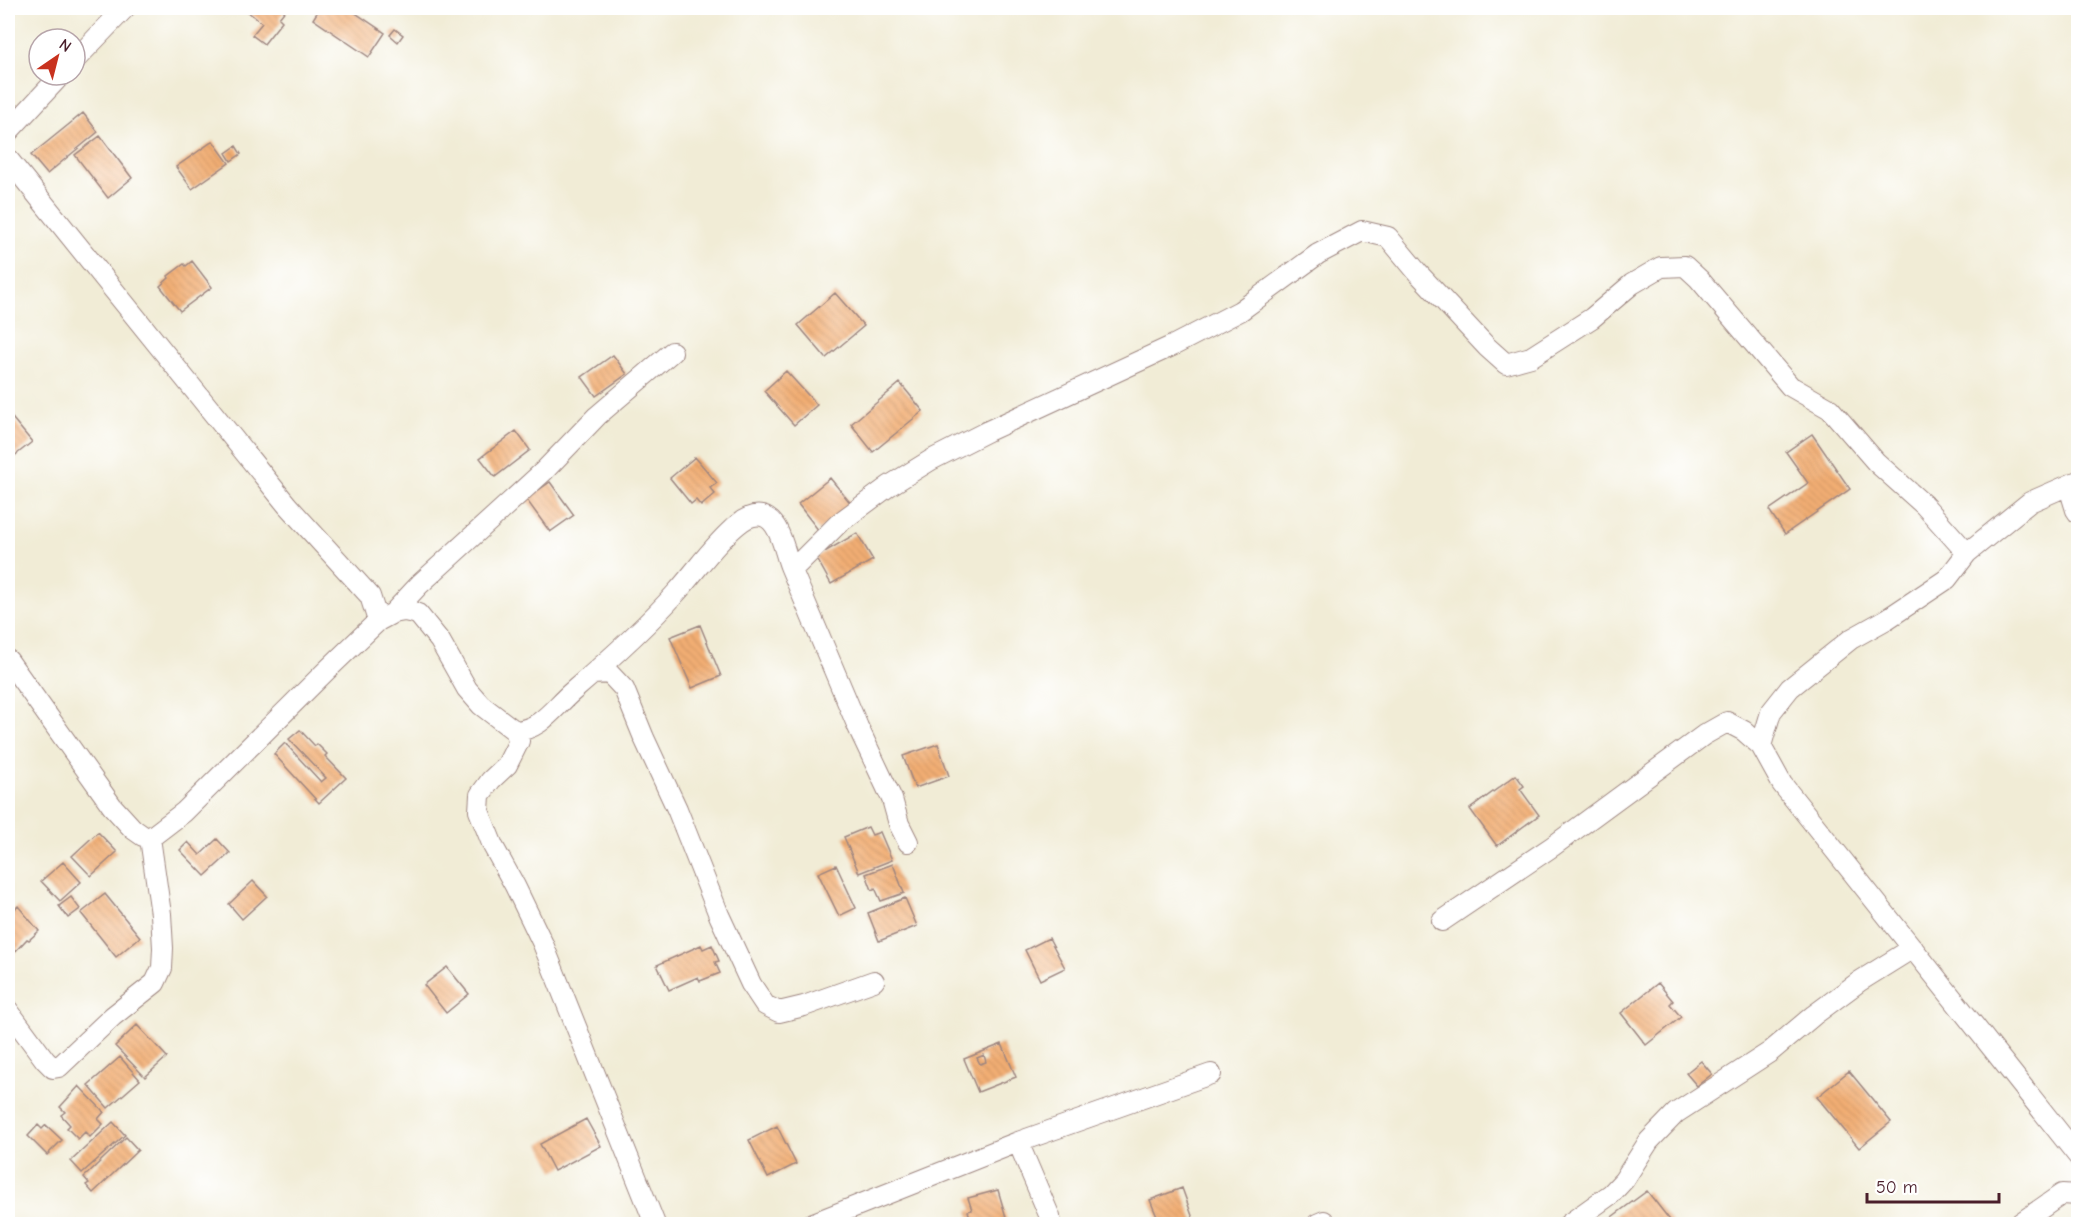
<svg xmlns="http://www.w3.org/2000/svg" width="2086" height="1232" font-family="'Comic Neue',sans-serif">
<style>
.building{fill:url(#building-back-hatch);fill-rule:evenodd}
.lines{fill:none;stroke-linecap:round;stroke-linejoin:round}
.minor-casing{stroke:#9e8680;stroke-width:22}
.minor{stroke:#fff;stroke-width:20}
</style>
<defs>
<pattern id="building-back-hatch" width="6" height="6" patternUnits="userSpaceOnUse" patternTransform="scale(1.5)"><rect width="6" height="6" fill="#f2ae73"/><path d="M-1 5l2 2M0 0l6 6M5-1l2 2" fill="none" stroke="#d19564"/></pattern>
</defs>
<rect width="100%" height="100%" fill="#fff"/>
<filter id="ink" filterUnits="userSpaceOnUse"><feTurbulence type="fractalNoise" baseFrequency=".0167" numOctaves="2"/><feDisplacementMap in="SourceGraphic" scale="12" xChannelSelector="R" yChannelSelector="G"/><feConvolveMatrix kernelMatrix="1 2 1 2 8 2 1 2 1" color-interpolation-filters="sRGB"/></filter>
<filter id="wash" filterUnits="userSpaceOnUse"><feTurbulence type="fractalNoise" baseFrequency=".008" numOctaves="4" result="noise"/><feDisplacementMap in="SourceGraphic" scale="24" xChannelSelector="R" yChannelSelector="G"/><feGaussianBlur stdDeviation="1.35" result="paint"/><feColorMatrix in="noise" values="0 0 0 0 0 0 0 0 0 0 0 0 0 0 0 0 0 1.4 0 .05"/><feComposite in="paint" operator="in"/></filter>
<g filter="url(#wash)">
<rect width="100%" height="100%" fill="#f1ecd6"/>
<g id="blocks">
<path class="building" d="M243,8h44l-8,10 3,3 -18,23 -12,-9 10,-12z
M320,8h28l37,25 -16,24 -56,-38z
M395,29l8,6 -5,7 -8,-7z
M83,113l15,19 -51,42 -16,-19z
M100,136l32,42 -24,20 -33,-43z
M213,141l16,22 -37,26 -16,-22z
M236,146l5,8 -10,7 -5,-8z
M192,261l20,26 -32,24 -20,-25 9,-8 -1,-2 16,-12 2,2z
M835,293l29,33 -38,32 -28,-33z
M613,355l14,19 -31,22 -14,-19z
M786,371l31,34 -23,20 -30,-34z
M900,383l23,28 -50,41 -22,-28z
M8,413l24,29 -24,19z
M516,431l14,19 -35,27 -15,-19z
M1812,434l38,55 -65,45 -16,-24 39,-27 -22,-31z
M695,457l22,26 -7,5 5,6 -14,12 -5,-6 -5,4 -21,-26z
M830,478l22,27 -33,26 -21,-27z
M550,482l24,33 -24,17 -24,-33z
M857,533l16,27 -42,24 -15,-27z
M700,625l21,51 -29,12 -22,-51z
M300,730l15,16 2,-2 10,10 -2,2 21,22 -27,25 -45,-49 11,-11 36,39 5,-4 -37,-39z
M938,744l11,32 -34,12 -12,-32z
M1516,775l8,11 -4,3 19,26 -42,31 -27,-37z
M868,827l4,8 8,-3 12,28 -33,13 -15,-36z
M98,832l19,20 -26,24 -19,-20z
M217,839l13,14 -25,23 -25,-26 8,-8 12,13z
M63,862l18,20 -21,19 -19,-20z
M893,864l11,29 -23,8 -6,-13 -3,2 -6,-16z
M836,865l20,43 -17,8 -21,-43z
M253,881l14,15 -25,23 -13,-15z
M105,894l35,43 -24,20 -35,-44z
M71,897l9,12 -12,9 -9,-12z
M905,898l12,28 -38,15 -11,-28z
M18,906l21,25 -10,9 -2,-1 -19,20v-44z
M1049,938l16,30 -25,12 -15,-30z
M701,945l2,4 9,-4 7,16 -4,1 5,11 -20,8 -2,-4 -29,13 -12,-25z
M447,967l22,27 -23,19 -22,-28z
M1658,983l15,18 -3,3 11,13 -35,28 -25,-32z
M137,1025l30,32 -22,20 -30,-31z
M1002,1044l14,33 -38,15 -14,-33zM984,1055l2,7 -6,2 -3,-6z
M120,1057l20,23 -32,28 -20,-23z
M1701,1061l11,13 -15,12 -11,-13z
M1849,1071l42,51 -32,26 -42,-51z
M79,1086l25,26 -6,7 5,5 -13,13 -5,-5 -7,7 -11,-11 3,-3 -9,-10 4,-3 -5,-5z
M586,1119l15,27 -47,25 -14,-27z
M113,1122l12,13 -43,38 -11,-12z
M38,1125l4,4 4,-4 16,15 -15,15 -19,-19z
M777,1126l19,38 -28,14 -19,-38z
M126,1137l12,13 -45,43 -7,-8 3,-2 -5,-6z
M1182,1188l13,36h-35l-10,-24z
M998,1190l10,34h-36l-4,-13 4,-1 -4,-12z
M1647,1191l26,33h-66l-2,-2z"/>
</g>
</g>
<g filter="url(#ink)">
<use href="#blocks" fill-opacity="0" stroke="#9e8680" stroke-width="1.5"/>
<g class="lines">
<g class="minor-casing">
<path id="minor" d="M75,60l50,-52
M8,132l53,-57
M8,159l279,346 83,91 8,25
M2078,481l-48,21 -63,51 -20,26 -60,40 -36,20 -61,49 -19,24 -10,34 21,38 296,372
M2069,487l7,23 2,3
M790,566l68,161 34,72 7,25 9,18
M393,613l27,-29 124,-113 53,-55 75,-64
M8,660l104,146 21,23 10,7 7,2 34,-26 142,-141 52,-50 15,-8 12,-2 13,3 22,27 27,48 14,16 34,26c27,-2 38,-23 58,-40 36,-31 71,-62 103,-98 20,-22 38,-49 61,-68 7,-6 15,-11 25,-9 18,4 22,35 28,50l8,-2 41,-41 50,-37 42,-26 57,-29 186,-86 66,-34 78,-57 44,-23 26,6 30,36 69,74 19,17 25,-7 61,-39 40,-34 29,-17 24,-1 14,13 91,107 40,23 46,53 48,43 43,48
M593,674l16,-1 15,16 20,49 33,71 42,106 32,69 14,21 14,7 25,-6 70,-25
M515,731l4,10 -12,24 -16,15 -11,15 -1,16 14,35 22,40 28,58 112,280
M1442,921l111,-75 151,-111 23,-13 17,9 17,15
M8,1010l37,50 8,8 6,-1 54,-51 42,-33 7,-15 1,-20 -2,-34 -11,-76
M1018,1142l32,75 1,7
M811,1224l207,-82 193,-68
M1317,1224l7,-3
M1569,1224l42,-30 13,-14 25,-39 27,-28 94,-61 44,-37 46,-34 53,-33
M2019,1224l43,-30 16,1"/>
</g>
<use href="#minor" class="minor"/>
</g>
</g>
<rect width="2086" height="1232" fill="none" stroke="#fff" stroke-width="30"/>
<g transform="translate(57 57) rotate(35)"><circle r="28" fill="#ffffff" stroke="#b7a5aa" stroke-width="1.5"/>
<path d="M0-4.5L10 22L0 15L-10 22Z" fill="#c8321e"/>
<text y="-9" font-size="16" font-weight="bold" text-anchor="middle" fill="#4a1f2b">N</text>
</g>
<path d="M1867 1193v9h132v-9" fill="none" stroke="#4a1f2b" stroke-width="3"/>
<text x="1876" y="1193" font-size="18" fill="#4a1f2b" stroke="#ffffff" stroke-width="4.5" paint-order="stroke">50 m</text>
</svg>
